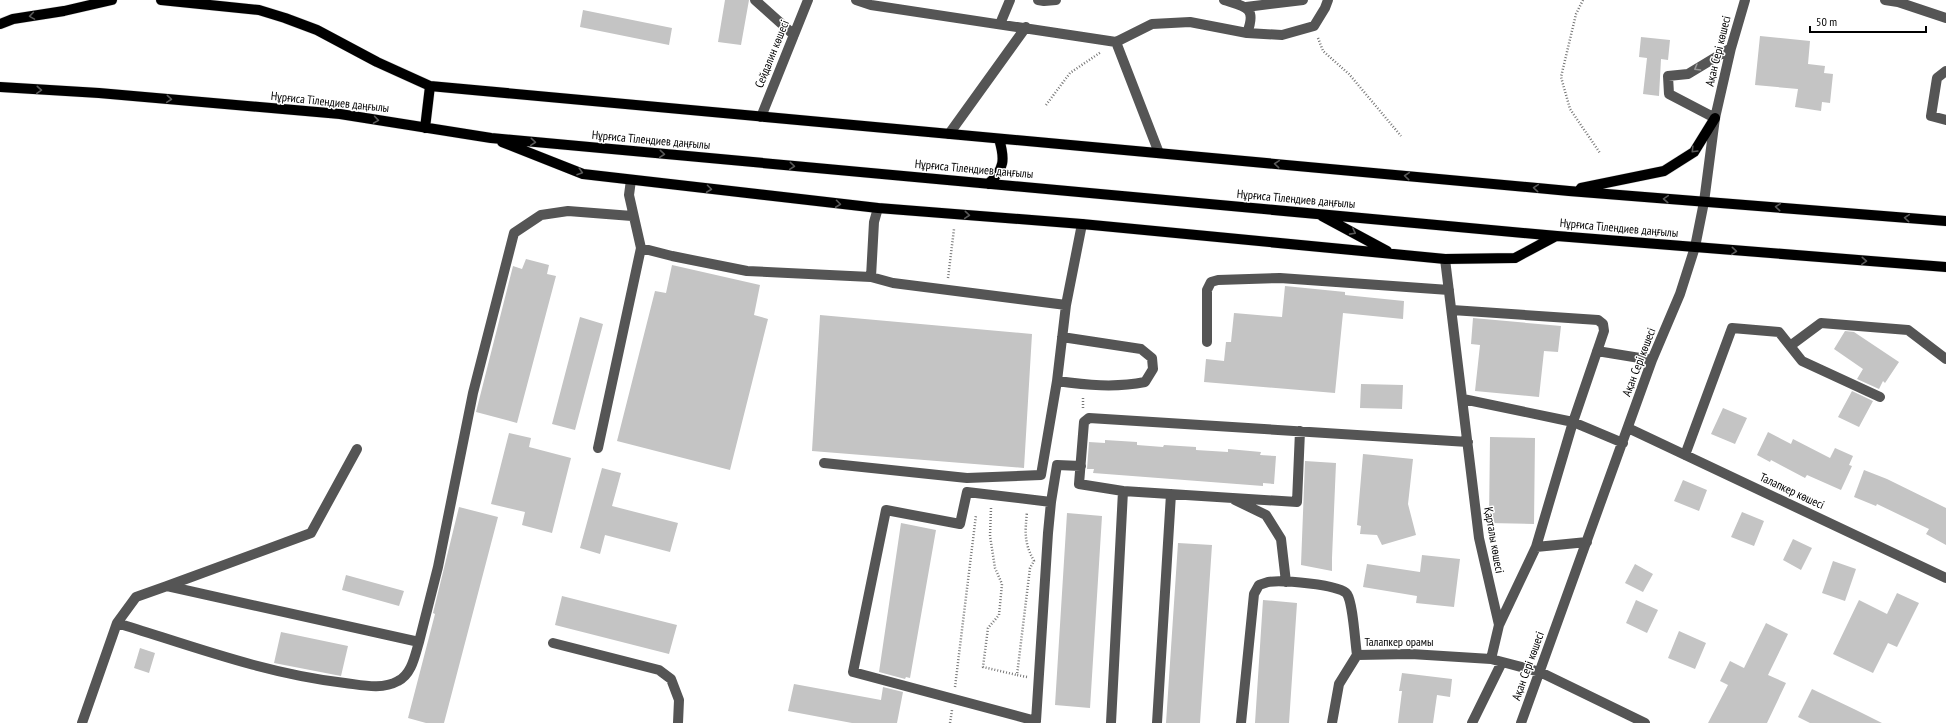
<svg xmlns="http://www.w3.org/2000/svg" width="1946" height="723" font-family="'PT Sans Narrow',sans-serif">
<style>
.building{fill:#c4c4c4}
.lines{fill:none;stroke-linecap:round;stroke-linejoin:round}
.major-casing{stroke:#dbdbdb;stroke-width:11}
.path{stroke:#777;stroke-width:2.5;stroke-dasharray:1 2;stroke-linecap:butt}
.minor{stroke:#555;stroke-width:10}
.major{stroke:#000;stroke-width:10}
.oneway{stroke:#595959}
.oneway2{stroke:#999}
.labels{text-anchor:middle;stroke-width:3;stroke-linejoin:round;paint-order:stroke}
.street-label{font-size:12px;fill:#000;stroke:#fff}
</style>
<rect width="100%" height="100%" fill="#fff"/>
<path class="building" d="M725,0h24l-8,45 -23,-3z
M583,10l89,18 -3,17 -89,-18z
M1760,36l50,5 -2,23 17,2 -1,7 9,1 -3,29 -8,-1 -1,9 -26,-4 3,-18 -43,-4z
M1641,37l29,3 -2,20 -7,-1 -2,37 -16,-2 4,-36 -8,-1z
M526,259l23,6 -2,9 9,2 -39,147 -41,-11 37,-146 9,3z
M672,265l88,20 -6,30 14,4 -38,151 -113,-29 38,-150 11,2z
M1285,286l60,6v3l59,6 -1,18 -60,-6 -8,80 -131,-11 2,-23 18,2 2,-19h5l3,-29 48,4z
M820,315l212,19 -8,134 -212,-17z
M580,317l23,7 -28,106 -23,-6z
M1473,318l88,8 -3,26 -14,-1 -5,46 -64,-6 5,-46 -9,-1z
M1845,331l9,1 45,30 -14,21 -2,-2 -4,8 -22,-10 6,-10 -29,-20z
M1361,384l42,1 -1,24 -42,-1z
M1852,391l21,10 -14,26 -21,-10z
M1723,408l24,10 -12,26 -24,-10z
M1768,432l23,12 2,-5 37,19 5,-10 18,8 -4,9 3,1 -11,24 -34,-15 -2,3 -34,-18 -1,2 -13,-7z
M509,433l22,5 -2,9 42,11 -19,75 -30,-8 3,-13 -34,-8z
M1490,437l45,1 -1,86 -45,-1z
M1105,440l32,2v3l26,2 1,-2 32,2v3l32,2v-3l33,3 -1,3 16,1 -2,28 -11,-1v3l-170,-13 1,-4h-7l2,-27 16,1z
M1363,454l50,5 -5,45 8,31 -34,10 -5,-10 -17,-1 1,-8 -4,-1z
M1305,461l31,2 -4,95h-2h2v13l-31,-6z
M602,468l19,5 -9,33 66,17 -8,29 -65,-17 -5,19 -20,-6z
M1864,470l23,9 59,29v37l-20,-11 3,-5 -52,-25 -1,2 -22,-9z
M1683,480l24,10 -8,21 -25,-10z
M459,507l39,10 -54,206h-18l-18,-5 27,-104 -2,-1z
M1742,512l22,9 -10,25 -23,-9z
M1067,513l35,3 -12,192 -35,-3z
M901,523l35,7 -26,148 -4,-1 -1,2 -26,-7z
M1793,539l19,9 -11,22 -18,-10z
M1178,543l34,2 -12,178h-34z
M1422,555l38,4 -6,48 -38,-4 1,-7 -54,-9 4,-23 53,8z
M1833,561l23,8 -11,32 -23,-8z
M1635,564l18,10 -10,18 -18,-9z
M346,575l58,16 -5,15 -57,-16z
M1897,593l22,10 -22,44 -9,-4 -15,30 -40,-19 26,-54 28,14z
M562,596l115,29 -8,29 -114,-29z
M1263,600l34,3 -8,120h-34z
M1636,600l22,10 -11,23 -21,-10z
M1766,623l22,11 -20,41 18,8 -19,40h-59l20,-38 -8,-4 10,-20 14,7z
M1679,631l27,12 -11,26 -27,-11z
M281,632l67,14 -7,30 -67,-13z
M140,648l15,5 -6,20 -15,-5z
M1402,673l50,6 -2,18 -13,-2 -4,28h-35l4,-32h-3z
M794,684l87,16 2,-13 20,5 -6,31h-45l-64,-12z
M1812,689l44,21 26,13h-72l-12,-6z"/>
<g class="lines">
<g class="major-casing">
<path id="major" d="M161,0l98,10 26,8 32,12 60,32 53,24 1139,105 377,30
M0,24l13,-5 51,-8 48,-11
M0,87l99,6 241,21 151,24 1066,98 389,31
M425,128l5,-42
M502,142l81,32 295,34 204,16 363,35 70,-1 41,-22
M988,184c17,-15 17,-25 11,-45
M1581,188l83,-17 30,-19 21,-34
M1322,216l65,35"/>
</g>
<path class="path" d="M1583,0l-7,14 -15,63 9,32 30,44
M1318,38l5,13 26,23 52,62
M1046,105l24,-32 31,-21
M948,278l6,-49
M1083,408v-11
M991,508l-1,28 5,32 7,16 -3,31 -11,13 -5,39 34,8
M1027,677l-10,-2 13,-107 4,-7c-10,-18 -9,-29 -7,-49
M955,687l21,-172
M950,723l2,-13"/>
<path class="minor" d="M755,0l39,35
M856,0l15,5 245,37 43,111
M1038,0l6,1 12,-1
M1885,0l13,2 48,16
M1246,7l57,-7
M1000,24l10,-24
M1247,33l35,2 32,-9 11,-18 3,-8
M1116,42l36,-18 38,-2 57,11c10,-26 -1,-26 -23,-33
M1946,71l-9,7 -6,38 15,4
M761,117l47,-117
M1715,118l-46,-24 -1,-18 20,-2 43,-26
M949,134l77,-107
M878,208l-4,14 -3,55 22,6 173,22
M641,248l31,8 75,15 124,6
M1445,259l34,279 20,87 -8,34 49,13 105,51
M1452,310l146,10 5,4 1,7 -31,91 -110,-23
M1207,342v-52l4,-8 7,-2 62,-2 169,12
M1790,346l31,-23 87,7 38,29
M1597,351l55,9
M1057,381c29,4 58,7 88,1l8,-13 -1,-11 -11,-9 -79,-12
M1628,428l318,150
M598,448l43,-200 -12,-53 2,-15
M1685,455l47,-127 47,4 23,29 78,36
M824,463l143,15 74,-3 16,-94 9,-76 16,-81
M1123,491l-44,-7 5,-62 5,-4 379,24
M1235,500l31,15 15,24 5,43
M1051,502l6,-37 24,1
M1536,547l51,-5
M167,586l144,-53 46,-84
M117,623c75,23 149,51 228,60 17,2 37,7 53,-2 14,-7 17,-26 21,-39
M1499,625l37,-78 37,-125 50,21
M553,643l106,27 12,9 8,21 -1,23
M82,723l35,-100 19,-26 31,-11 252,56 19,-75 35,-174 41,-160 27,-18 27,-4 64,5
M1035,723l1,-2 12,-188 3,-31 -84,-10 -7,32 -74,-14 -33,162 183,49
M1111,723l12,-232 174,11 3,-71
M1157,723l14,-229
M1241,723l13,-129 5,-9c3,-1 6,-2 9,-3 12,-2 72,2 79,12 6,9 8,48 10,61
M1332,723l7,-39 18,-29 54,-1 80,5
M1472,723l30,-61
M1521,723l131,-363 28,-66 15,-47 9,-45 11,-84 16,-70 14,-48"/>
<use href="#major" class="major"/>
</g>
<defs><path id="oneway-chevron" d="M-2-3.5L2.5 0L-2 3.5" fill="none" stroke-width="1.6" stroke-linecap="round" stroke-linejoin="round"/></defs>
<g class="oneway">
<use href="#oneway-chevron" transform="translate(32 16) rotate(171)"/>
<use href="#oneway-chevron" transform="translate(39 90) rotate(4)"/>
<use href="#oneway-chevron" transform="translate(169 99) rotate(5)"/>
<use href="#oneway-chevron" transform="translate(376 120) rotate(9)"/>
<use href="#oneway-chevron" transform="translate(533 142) rotate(5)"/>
<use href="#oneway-chevron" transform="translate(1694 150) rotate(134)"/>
<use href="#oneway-chevron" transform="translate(662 154) rotate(5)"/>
<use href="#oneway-chevron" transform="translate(1277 164) rotate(-175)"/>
<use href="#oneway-chevron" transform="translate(792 166) rotate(5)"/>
<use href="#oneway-chevron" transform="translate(580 172) rotate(18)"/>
<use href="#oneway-chevron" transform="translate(1407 176) rotate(-175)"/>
<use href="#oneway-chevron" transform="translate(1536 188) rotate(-175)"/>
<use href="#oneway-chevron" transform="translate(709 189) rotate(7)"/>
<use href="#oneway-chevron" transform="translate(1666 199) rotate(-176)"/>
<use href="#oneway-chevron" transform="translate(838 204) rotate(7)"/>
<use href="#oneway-chevron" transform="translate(1778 207) rotate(-175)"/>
<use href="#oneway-chevron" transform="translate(967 215) rotate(5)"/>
<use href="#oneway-chevron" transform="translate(1907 218) rotate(-175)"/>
<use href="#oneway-chevron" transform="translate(1353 232) rotate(28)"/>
<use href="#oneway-chevron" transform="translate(1734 251) rotate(5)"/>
<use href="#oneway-chevron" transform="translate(1864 261) rotate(4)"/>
</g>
<use class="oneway2" href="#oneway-chevron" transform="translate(1697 68) rotate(149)"/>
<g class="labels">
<g class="street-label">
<text transform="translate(1718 51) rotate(-76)" y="4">Ақан Сері көшесі</text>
<text transform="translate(772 54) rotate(-68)" y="4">Сейдалин көшесі</text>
<text transform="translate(330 102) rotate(6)" y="4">Нұрғиса Тілендиев даңғылы</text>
<text transform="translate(651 140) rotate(5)" y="4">Нұрғиса Тілендиев даңғылы</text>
<text transform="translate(974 169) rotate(5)" y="4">Нұрғиса Тілендиев даңғылы</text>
<text transform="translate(1296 199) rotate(5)" y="4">Нұрғиса Тілендиев даңғылы</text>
<text transform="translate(1619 228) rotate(5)" y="4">Нұрғиса Тілендиев даңғылы</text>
<text transform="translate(1639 362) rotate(-69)" y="4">Ақан Сері көшесі</text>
<text transform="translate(1792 491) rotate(25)" y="4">Талапкер көшесі</text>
<text transform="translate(1494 540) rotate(80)" y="4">Қарталы көшесі</text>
<text x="1399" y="646">Талапкер орамы</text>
<text transform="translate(1528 666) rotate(-70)" y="4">Ақан Сері көшесі</text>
</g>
</g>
<path d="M1810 26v6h116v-6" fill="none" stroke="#000000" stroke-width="2"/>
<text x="1816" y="26" font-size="12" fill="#000000" stroke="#ffffff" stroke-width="3" paint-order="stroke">50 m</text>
</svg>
